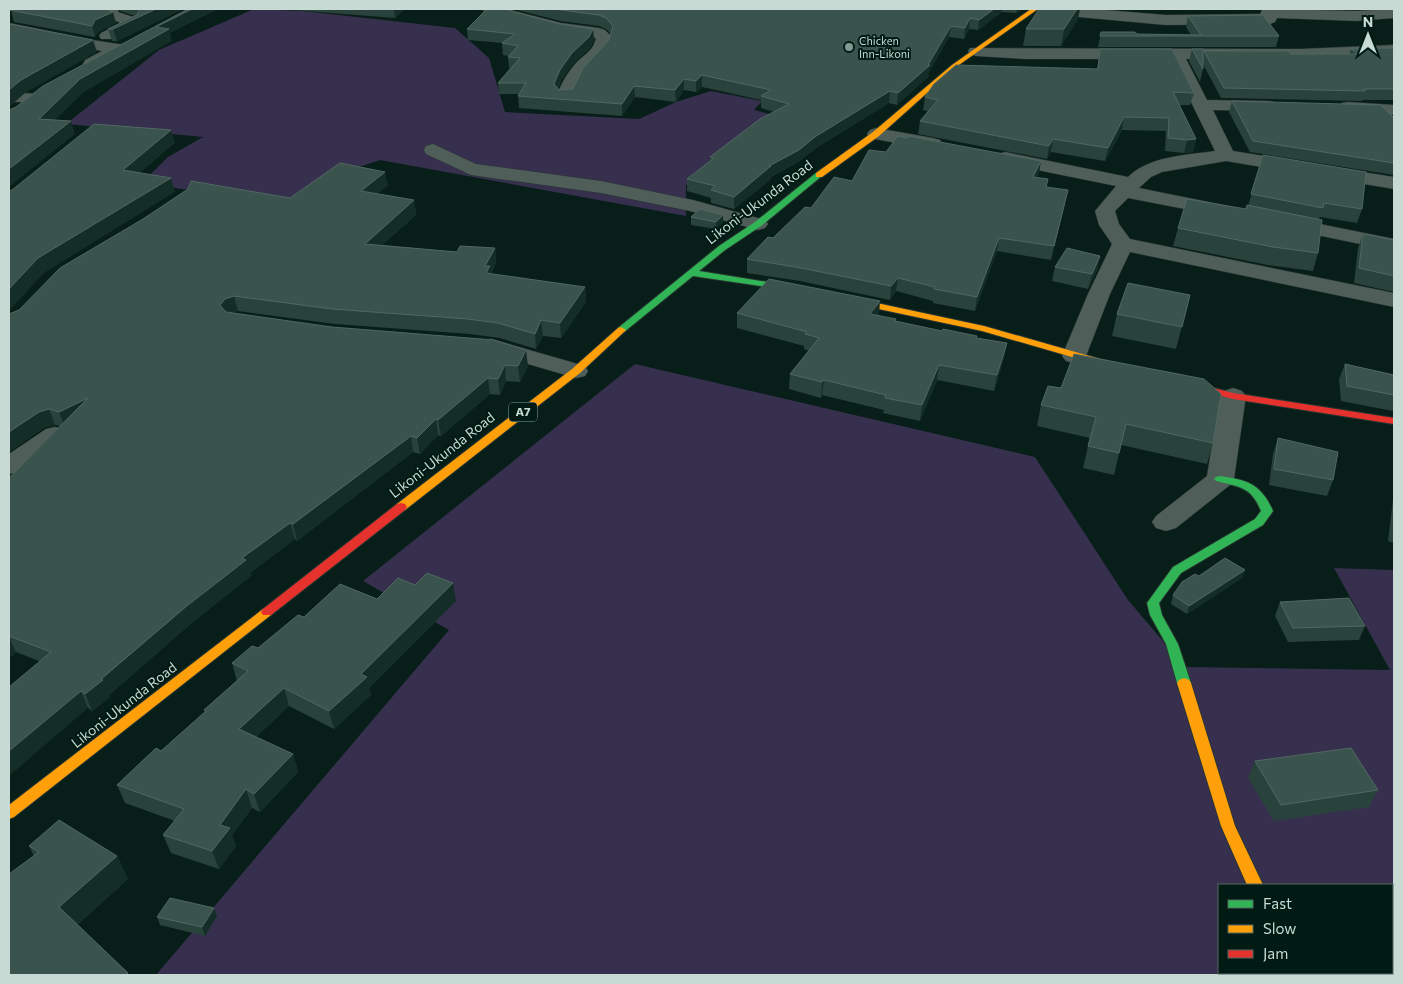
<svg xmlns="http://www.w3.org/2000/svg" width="1403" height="984" font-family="Commissioner,sans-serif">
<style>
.green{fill:#36304e;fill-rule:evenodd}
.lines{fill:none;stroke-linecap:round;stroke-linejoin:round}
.street-casing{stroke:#293632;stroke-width:1}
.fast-casing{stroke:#293632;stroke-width:2}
.slow-casing{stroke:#293632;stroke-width:2}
.jam-casing{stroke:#293632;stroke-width:2}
.street{fill:#4f5e59;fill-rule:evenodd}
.fast{fill:#30b455;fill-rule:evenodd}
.slow{fill:#ff9f0a;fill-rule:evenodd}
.jam{fill:#e5322d;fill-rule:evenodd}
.wall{fill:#2a423c}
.shaded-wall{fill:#152d27}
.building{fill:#3b534d;stroke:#516862}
.poi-dot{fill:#849992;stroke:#011b14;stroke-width:2}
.labels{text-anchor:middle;stroke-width:4;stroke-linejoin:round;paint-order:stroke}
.far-poi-label{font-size:11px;fill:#c7dbd4;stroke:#011b14;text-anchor:start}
.shield{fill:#011b14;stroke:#8ca19a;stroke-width:1}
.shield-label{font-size:12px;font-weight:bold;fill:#c7dbd4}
.street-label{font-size:14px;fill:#c7dbd4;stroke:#011b14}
</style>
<rect width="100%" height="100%" fill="#081e18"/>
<path class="green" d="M254,9l49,2 152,17 34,30 16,54 134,7 37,-17 35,-11 51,10 -8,9 23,6 -91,69v31l-306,-56 -33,11 -55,34 -150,-22 26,-26 35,-20 -137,-13 93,-74z
M635,364l400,93 93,143 57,67 205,3 -56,-102 60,2v405h-1238l293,-345 -86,-49zM1219,885h173v88h-173z"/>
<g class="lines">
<g class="street-casing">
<path id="street" d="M103,9h16l-1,3 21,7 3,3 -3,3 -26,14h-12l-2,-3 2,-3 20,-10 -19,-7 -3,-3z
M482,9h24l55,14 38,5 6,2 7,7c-2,21 -20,25 -30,41 -4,7 -5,15 -10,22l-6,1 -6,-1 -3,-4c4,-13 11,-24 20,-34 9,-9 16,-11 19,-24l-36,-5 -75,-21z
M1038,9h55l73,6 94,-1 2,-4 4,-1 90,2 38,-2v9l-38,3 -79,-3 -2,4 -5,2 -104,1 -120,-11 -5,-2z
M9,23l83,17 33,5 2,3 -2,3 -34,18 -6,-1 -2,-4 2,-4 17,-9 -93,-18z
M1394,45v10l-93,4h-115l21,41 61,1 6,1 3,4 -3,4 -6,1 -55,-1 20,41 161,26v12l-168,-28 -64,11 -11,5 -12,11 89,18 3,4 -3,4 -7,2 -93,-18 -13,13 4,13 11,15 264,54v14l-264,-55 -20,42 -24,62 -4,5 -8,2 -8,-2 -4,-5 26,-62 24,-50 -13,-19 -4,-14 21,-25 -118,-24 -2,-4 2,-4 7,-2 123,25c21,-21 59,-22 87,-26l-45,-92h-144l-50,-3 -6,-2 -2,-3 2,-3 331,1z
M9,92l29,2 3,4 -3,4h-29z
M1348,102l46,3v10l-52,-4 -3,-4 3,-4z
M876,128l57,10 7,2 2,4 -2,4 -7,2 -63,-12 -3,-4 3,-4z
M433,144l43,20 125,17 92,19 72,20 3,4 -3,4 -7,2 -68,-19 -89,-18 -130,-18 -45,-21 -2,-4 2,-4z
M1285,217l109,22v12l-116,-24 -3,-4 3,-4z
M491,339l94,27 3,5 -3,5 -9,2 -93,-27 -4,-5 4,-5z
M1233,388l9,3 4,5 -12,83 -4,6 -54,43 -10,3 -10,-3 -4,-6 4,-6 51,-40 13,-80 4,-5z
M55,427l9,2 4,6 -4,6 -46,31 -9,2v-20l37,-25z"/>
</g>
<g class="fast-casing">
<path id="fast" d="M816,173l7,2 -62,51 -36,24 -26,21 100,16 3,1v4l-109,-16 -69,56h-6v-4l101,-82 36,-24z
M1220,476c28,4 41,8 53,35l-10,14 -82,48 -22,30 3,12 16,29 13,39 -2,3 -5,2 -5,-2 -2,-3 -11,-39 -16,-29 -3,-12 26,-36 82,-48 6,-8c-10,-25 -22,-24 -45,-30l-2,-2 2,-2z"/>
</g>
<g class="slow-casing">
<path id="slow" d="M1031,9h7l-82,58 -77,69 -57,41h-6v-4l57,-41 79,-67z
M844,296l140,30 130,37 1,2 -5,3 -128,-37 -141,-30v-4z
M621,327l5,3 -2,2 -44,41 -175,137h-8l-2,-3 2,-3 175,-135 46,-41z
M267,608l4,1 2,3 -2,3 -257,202 -5,2v-14l254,-196z
M1184,678l5,2 2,3 44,143 28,59h-16l-26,-59 -44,-143 2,-3z"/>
</g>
<g class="jam-casing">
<path id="jam" d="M1183,380l50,13 161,25v6l-161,-25 -54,-14 -1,-2 1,-2z
M401,503l4,1 2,3 -2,3 -134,105h-8l-2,-3 2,-3 134,-105z"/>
</g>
<use href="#street" class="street"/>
<use href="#fast" class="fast"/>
<use href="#slow" class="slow"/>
<use href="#jam" class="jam"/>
</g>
<path class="wall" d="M9,9l107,14 -18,9 -3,5 -81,-15 -3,-12z
M120,9h63l-66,32h-5l-4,-12 27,-13 -15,-5z
M280,9h125l-10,9z
M485,9h19l55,15 34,5 1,11 -4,8 -18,17 -11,16 -3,8 1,1 14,-1 36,-49 2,-6 -5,-5 -7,-3 -38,-5 -48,-12h510l-7,4 -14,-1 -24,18 -9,-1 -5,10 -15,-2 -20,35v4l-32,29 -8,-2 -73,45 -18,14 -27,15v2l-37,30 -23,-6v-5l-24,-7v-12l23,-18v-4l64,-45 -13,-4v-8l-59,-13 -6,5 -12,-2 -8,12 -41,-5 -13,19 -103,-8 -1,-12 1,-2h-20l-1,-11 12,-15h-1l-1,-11 1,-1 -6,-1 -1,-12 -34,-3 -1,-11 18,-19z
M1188,16l91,20 -3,11h-178l3,-15 36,2 54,1 -5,-8z
M1078,19l-17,27h-38l3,-17z
M1394,48v52h-32v1l-141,-3 -18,-34v5l-3,13 -11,-21 3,-12 12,2 87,3h58l2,-5z
M1100,49l94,44 -4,12h-11l17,34 -3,13 -9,1 -19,-2 1,-20 -44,-1 -17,31 -54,-9 -4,7 -129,-25 2,-13 8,-10 -5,-1 2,-13 172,-28z
M1232,101l162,17v57l-144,-23 -21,-40z
M886,152l153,21 -2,4 28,26 -14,57 -54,-9 -22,60 -42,-8v-2l-37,-10 -6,9 -90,-19 -53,-8v-14l64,-51 41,-27z
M1263,155l99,54 -5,14 -37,-6 -1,2 -1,34 -5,18 -45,-6 -95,-19 5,-18 68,-19 2,-3z
M388,185l-11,9 37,6 2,15 -34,30 75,7 38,-4 1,15 -5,11 94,13 1,15 -25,36 -18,-2 -7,13 -36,-11 -30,-4 -135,-10 -97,-13 -5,2 295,53 -8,16 -14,-1 -6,14 -10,-1 -49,42 -3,-1 -18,19 -7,-2 -116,89 -2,-2 -45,34 1,3 -57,45 -85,74 1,2 -18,14 -4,-3 -49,-47 -23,-9 -7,6v-180l51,-52 -5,-1 -10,2 -36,25v-138l281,-116z
M723,215v7l-7,7 -25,-4v-8z
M1363,234l31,6v52l-40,-9 4,-35z
M1100,256l-3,14 -9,19 -36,-8 3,-14z
M1190,295l-14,54 -64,-13 5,-22z
M737,313l142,3 17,5 80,17 31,5 -3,15 -10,33 -57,-11 -17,41 -37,-8 1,-3 -62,-15 -1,3 -32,-9 1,-15 19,-23 -5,-2v-3l-67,-18z
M1345,364l49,11v33l-1,3 -52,-10 -2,-22z
M1041,405l172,38 -6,21 -86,-19 -7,30 -31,-7 7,-30 -53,-12z
M1278,438l55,42 -6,16 -58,-11 4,-31z
M1394,491v52l-6,-2z
M1245,570l-3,8 -55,36 -16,-10 2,-9 26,-19z
M377,599l79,2 -87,87 2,7 -37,34 -45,-23 -33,31 37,17 5,18 -38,40 -8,-4 -20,27 4,11 -17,23 -48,-16 -8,-18 12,-14 -50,-18 -8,-18 44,-34 44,-39 -1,-2 33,-29 -5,-18 26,-15 46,-31z
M1280,602l85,24 -6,14 -71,2 -13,-26z
M1255,761l123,29 -9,17 -95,14 -26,-43z
M29,846l88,10 11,23 -51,46 51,48 1,2h-120l25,-119z
M214,908l3,8 -12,20 -45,-11 -3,-8z"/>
<path class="shaded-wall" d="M156,9h27l-66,32 -4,-12z
M192,9h26l-48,24 2,8 -88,51 -41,40 -4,-13 41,-40 76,-52z
M394,9h11l-10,9z
M994,9h8v3l-24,18 1,-10z
M1017,9h6l-7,4z
M1077,9h3l-2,10 -17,27 3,-17z
M113,12l3,11 -18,9 -3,5 -3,-11 3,-6z
M970,18l-1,11 -5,10 1,-11z
M951,26l-2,11 -20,35v4l-32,29 1,-12 30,-28z
M593,29l1,11 -4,8 -18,17 -11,16 -6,14 -1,-11 6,-14 12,-17z
M93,40l4,12 -72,41 -16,14v-17l12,-10z
M702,75v12l-6,5v-11z
M684,79v11l-8,12 -1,-12z
M634,86l1,11 -13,19v-12z
M890,91l-1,12 -73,45 -18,14 -27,15v2l-37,30v-12l35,-31z
M1124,117l-2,13 -17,31 3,-13z
M71,121l4,13 -66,53v-18z
M171,130l4,13 -48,41 -4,-14z
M1053,139l-2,13 -4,7 2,-13z
M1196,139l-3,13 -9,1 3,-13z
M1041,161l-2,12 -9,17 3,-13z
M385,172l3,13 -25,20 -2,-14z
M171,178l4,14 -131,81 -35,38v-22l29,-31z
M1068,190l-3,13 -14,57 3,-14z
M414,200l2,15 -48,43 -3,-14z
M723,215v7l-7,7v-7z
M999,238l-2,13 -22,60 2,-14z
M495,248l1,15 -5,10v8l-3,7 -3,-22z
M1100,256l-3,14 -9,19 4,-15z
M898,278l-2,13 -6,9 1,-14z
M585,287l1,15 -25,36 -1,-15z
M234,296l4,15 -9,3 -5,6 -4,-15 5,-6z
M880,301l-1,15 -10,13 1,-15z
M541,320l2,16 -7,13 -1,-15z
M1007,343l-3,15 -10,33 3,-16z
M526,350l2,16 -8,16 -2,-16z
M505,365l1,16 -6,14 -2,-16z
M939,365l-2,15 -17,41 2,-16z
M488,378l2,16 -49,42 -3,-16z
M824,380l-2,15 -1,3 1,-16z
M88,398l-23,30 -6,-16z
M49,409l6,16 -10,2 -36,25v-20l30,-20z
M436,419l2,16 -18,19 -3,-16z
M411,436l2,16 -116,89 -4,-17z
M290,523l5,16 -45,34 1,3 -57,45 -85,74 1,2 -18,14 -7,-17 157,-136z
M1245,570l-3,8 -55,36 2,-8z
M453,583l3,18 -87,87 2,7 -37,34 -5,-18 32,-37z
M9,637l7,15 -7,6z
M284,688l5,18 -44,41 -6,-18z
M81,691l7,17 -79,68v-25z
M293,754l5,18 -38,40 -6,-18z
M246,789l6,19 -20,27 4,11 -17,23 -7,-18 8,-26z
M117,856l11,23 -57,51 -12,-23z
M214,908l3,8 -12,20 -3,-9z"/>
<path class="building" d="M15,9h90l8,3 -18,8 -3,6 -82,-16z
M140,9h16l-43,20h-5l29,-14z
M188,9h4l-36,18 13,2 -89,50 -41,40 32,2 -62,48v-59l7,-3 27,-21z
M487,9h17l55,15 34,5 -4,8 -17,16 -12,17 -6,14 5,6 14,-1 10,-21 26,-28 4,-14 -7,-8 -7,-3 -38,-5 -7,-1h440l-15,11 -9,-2 -5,10 -14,-2 -23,39h2l-32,28 -8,-2 -74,45 -17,14 -30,16h2l-37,31 -23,-7 4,-4 -28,-7 27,-21 -4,-1 50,-38 29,-15 -28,-8 10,-6 -69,-15 -6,6 -12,-2 -9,11 -41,-4 -12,18 -104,-8 8,-13h-28l22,-25 -12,-1 10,-11 -16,-3 13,-9 -48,-5z
M1039,9h38l-13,20h-38z
M1263,15l16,21h-179l1,-4h34l2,2 64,1 -13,-19z
M9,24l84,16 -72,40 -12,10z
M1394,48v41h-30l1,2 -141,-3 -20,-37h85l2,3h67l-7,-5z
M1100,49h72l22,44 -21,-1 23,47 -9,1 -19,-2 1,-20 -45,-1 -16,31 -55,-9 -4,7 -129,-25 18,-21 -13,-3 9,-13 22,-19 142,4z
M1192,49h11v20z
M1232,101l149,4 13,13v45l-141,-22z
M94,124l77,6 -48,40 48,8 -133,80 -29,31v-98l3,-1z
M898,136l9,2 1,-2 133,25 -8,16 15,2 -2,8 22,3 -14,56 -55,-8 -22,59 -43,-8 1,-2 -37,-9 -7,8 -90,-18 -54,-9 21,-22 5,1 32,-31 6,1 23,-31 18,4 17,-31 17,2z
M1263,155l103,17 -4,37 -38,-6 -1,5 -72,-14z
M340,163l45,9 -24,19 53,9 -49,44 92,8 3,-6 35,2 -10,18h5l-4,7 99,14 -25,36 -19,-3 -6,14 -37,-11 -30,-4 -136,-10 -98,-13 -9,3 -5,6 6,7 106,15 162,13 32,10 -8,16 -13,-1 -7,14 -10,-1 -50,42 -2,-1 -19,19 -6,-2 -118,88 -3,-1 -48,35 4,2 -58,45 -87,74 2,1 -18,14 -4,-3 -72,60v-64l42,-35 -42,-16v-158l79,-80 -29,14 -10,-3 -10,3 -30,20v-118l10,-4 41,-42 83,-49 45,-30 3,-8 99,17z
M1187,199l59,10 1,-4 75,15 -4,33 -45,-6 -95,-19z
M700,209l23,6 -7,7 -25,-5z
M1363,234l31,6v36l-35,-8z
M1067,248l33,8 -8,18 -37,-7z
M769,279l111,22 -10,13 26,5 -1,2 47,10 1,-2 34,7 -1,2 31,5 -10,32 -58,-10 -17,40 -37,-7 1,-3 -62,-15 -2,2 -32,-8 29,-36 -14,-4 2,-2 -70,-19z
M1128,283l62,12 -8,32 -65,-13z
M1074,354l130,25 17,15 -8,49 -87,-19 -7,29 -31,-7 8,-29 -55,-12 7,-19 13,2z
M1345,364l49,11v20l-47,-9z
M1278,438l60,14 -5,28 -59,-11z
M1225,558l20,12 -56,36 -16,-11 9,-13 13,-8 4,2z
M427,573l26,10 -92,91 6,3 -38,34 -45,-23 -45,41 54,25 -39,40 -8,-5 -26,36 10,3 -18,23 -49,-16 21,-26 -67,-24 39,-37 5,3 45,-40 -2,-1 44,-39 -16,-8 20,-17 6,2 40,-33 6,2 36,-33 37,15 21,-21 17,7z
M1349,598l16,28 -72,2 -13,-26z
M1351,748l27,42 -97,15 -26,-44z
M59,820l58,36 -58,51 69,66 -3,2h-116v-101l30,-22 -10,-6z
M170,898l44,10 -12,19 -45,-10z"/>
<circle class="poi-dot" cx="849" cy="47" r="5"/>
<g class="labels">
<g class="far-poi-label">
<text x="859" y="45">Chicken<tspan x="859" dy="13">Inn-Likoni</tspan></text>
</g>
<rect class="shield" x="509" y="402.5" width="28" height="19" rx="4"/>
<g class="shield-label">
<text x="523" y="416">A7</text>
</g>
<g class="street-label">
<text transform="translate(759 202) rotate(-37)" y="5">Likoni-Ukunda Road</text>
<text transform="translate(442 455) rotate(-38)" y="5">Likoni-Ukunda Road</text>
<text transform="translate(124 705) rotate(-38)" y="5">Likoni-Ukunda Road</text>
</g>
</g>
<rect width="1403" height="984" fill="none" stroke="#c7dbd4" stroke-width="20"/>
<rect x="1218" y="884" width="175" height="90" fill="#011b14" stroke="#506861"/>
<rect x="1228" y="900" width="25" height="8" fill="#30b455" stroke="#506861"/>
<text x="1263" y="909" font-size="15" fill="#c7dbd4">Fast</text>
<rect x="1228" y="925" width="25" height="8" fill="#ff9f0a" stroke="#506861"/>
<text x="1263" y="934" font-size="15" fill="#c7dbd4">Slow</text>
<rect x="1228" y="950" width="25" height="8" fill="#e5322d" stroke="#506861"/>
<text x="1263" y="959" font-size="15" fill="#c7dbd4">Jam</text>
<g transform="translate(1368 35)" stroke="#011b14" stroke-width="4" paint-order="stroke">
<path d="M0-4L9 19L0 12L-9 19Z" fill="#c7dbd4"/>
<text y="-8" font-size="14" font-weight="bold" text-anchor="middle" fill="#c7dbd4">N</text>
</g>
</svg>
